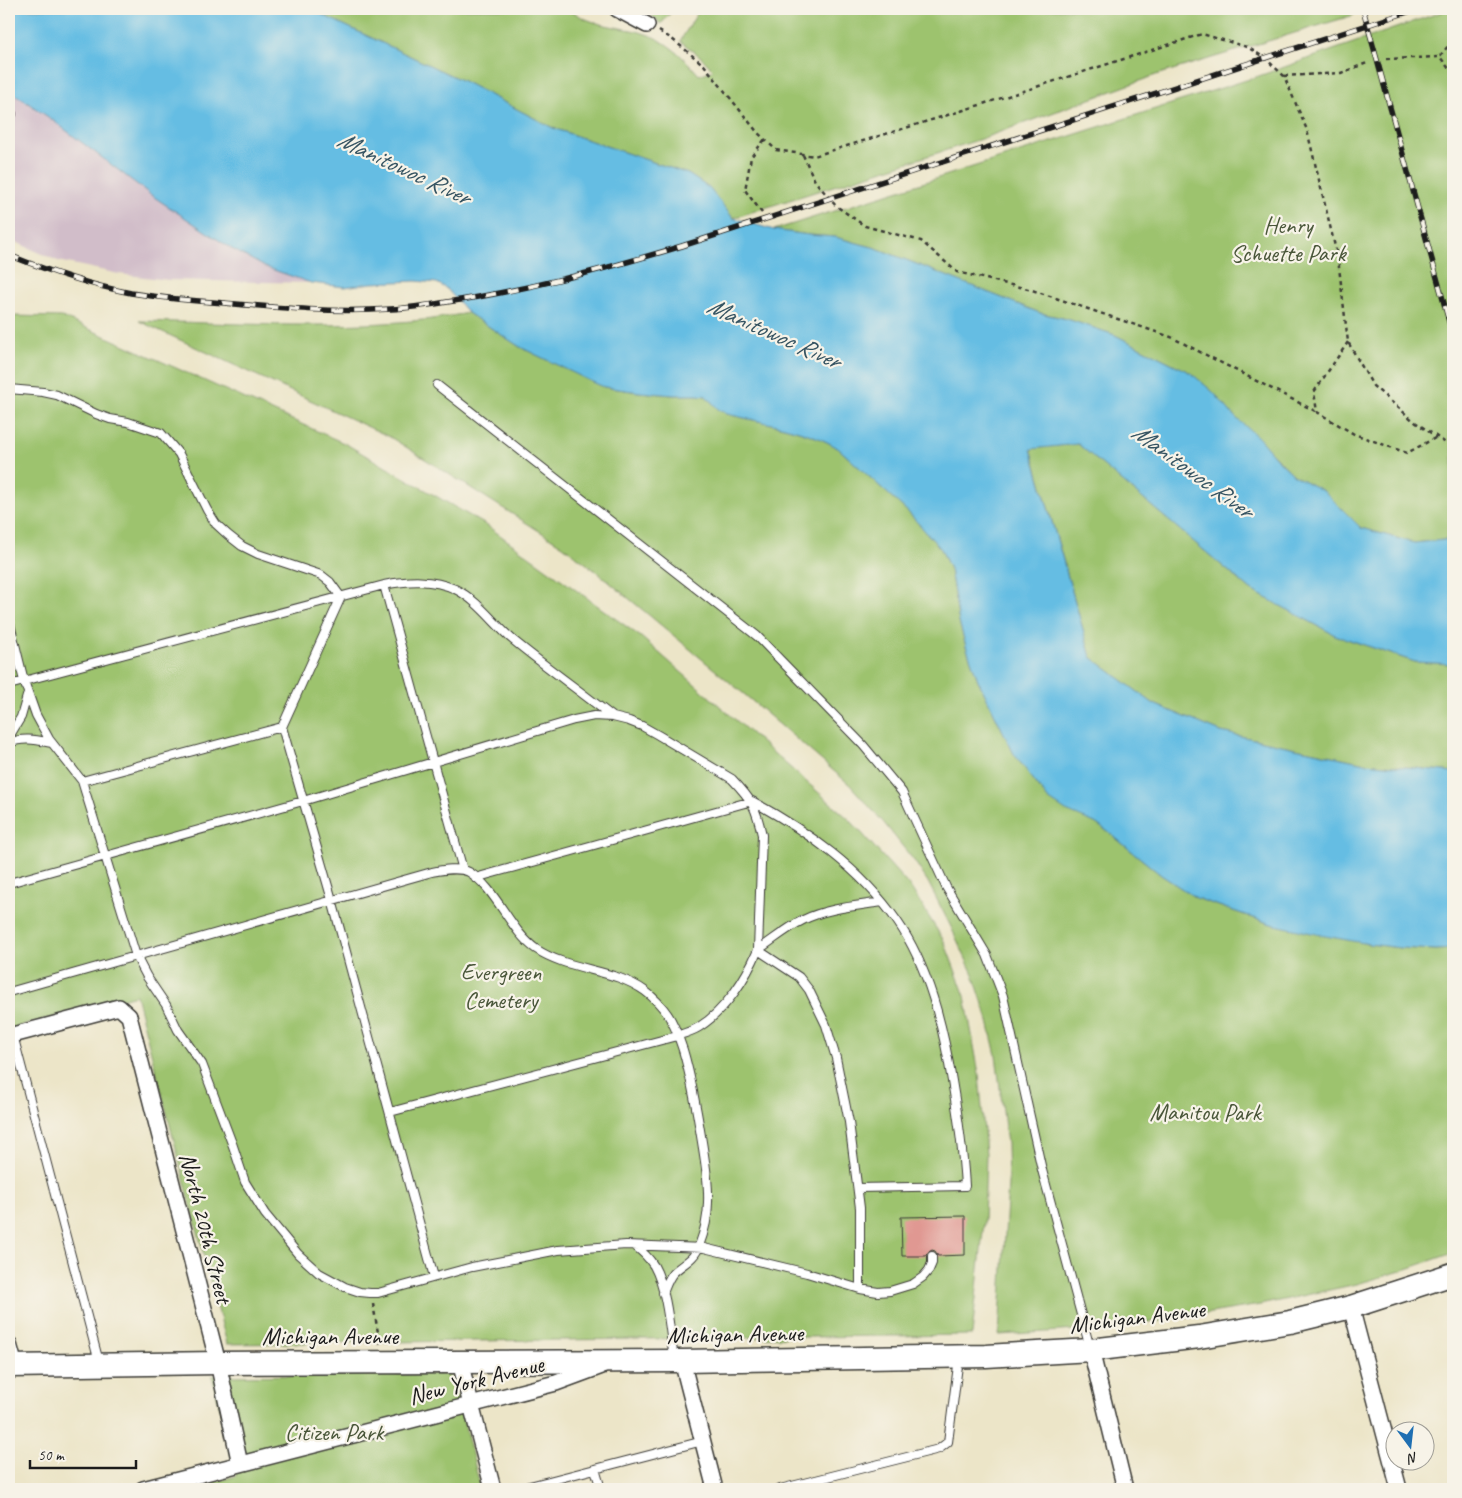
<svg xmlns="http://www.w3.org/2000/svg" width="1462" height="1498" font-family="Caveat,sans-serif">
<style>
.industrial{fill:#d1bdc9}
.green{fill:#9dc36e;stroke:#5c7045}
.water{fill:#65bde3;stroke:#406c80}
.building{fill:#e09892}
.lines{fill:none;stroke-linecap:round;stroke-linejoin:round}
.lane-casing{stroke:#3b3a36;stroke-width:10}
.street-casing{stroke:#3b3a36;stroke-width:18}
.secondary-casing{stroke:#3b3a36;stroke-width:25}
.path{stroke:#3b3a36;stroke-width:2.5;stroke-dasharray:4 4;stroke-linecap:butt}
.lane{stroke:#fff;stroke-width:8}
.street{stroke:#fff;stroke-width:15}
.secondary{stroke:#fff;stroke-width:22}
.rail-casing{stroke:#1c1c1c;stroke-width:5.5}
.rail{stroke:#f7f3e8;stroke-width:4;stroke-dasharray:11;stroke-linecap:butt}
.labels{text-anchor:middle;stroke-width:4.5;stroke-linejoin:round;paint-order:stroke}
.park-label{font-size:24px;fill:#495639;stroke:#f7f3e8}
.street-label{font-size:24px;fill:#1c1c1c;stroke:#f7f3e8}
.water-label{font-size:25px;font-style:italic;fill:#365462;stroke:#f7f3e8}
</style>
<rect width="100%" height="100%" fill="#f7f3e8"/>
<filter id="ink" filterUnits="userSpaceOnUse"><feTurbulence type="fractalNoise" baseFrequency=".02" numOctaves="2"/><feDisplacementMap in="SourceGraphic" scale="10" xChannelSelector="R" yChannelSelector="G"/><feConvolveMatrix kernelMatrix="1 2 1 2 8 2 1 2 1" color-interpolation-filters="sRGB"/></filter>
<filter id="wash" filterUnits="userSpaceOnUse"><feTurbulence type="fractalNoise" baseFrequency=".0096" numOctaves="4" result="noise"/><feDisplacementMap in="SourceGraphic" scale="20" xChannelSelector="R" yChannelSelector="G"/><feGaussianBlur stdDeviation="1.12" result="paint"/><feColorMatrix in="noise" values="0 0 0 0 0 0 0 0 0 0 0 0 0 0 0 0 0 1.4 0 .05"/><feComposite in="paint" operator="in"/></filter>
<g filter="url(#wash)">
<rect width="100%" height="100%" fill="#ece5c8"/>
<path class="industrial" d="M9,90l256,177 46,16 -142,-3 -50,-6 -61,-13 -49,-22z"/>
<path class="green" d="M310,9h260c19,17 47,17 70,23 25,7 43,24 59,43l14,-5 -12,-13 -21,-16 20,-32h653l1,6 -198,60 -178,65 -245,78 -24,-30 -21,-14 -135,-46 -90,-47z
M645,9h29l-13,15z
M1450,9h3v530l-39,4 -53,-15 -36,-36 -30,-16 -60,-59 -22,-25 -22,-19 -76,-38 -48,-16 -27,-6 -164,-65 -41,-11 -26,-2 -35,-5 482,-153z
M468,313l52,34 84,40 35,5 34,3h24l9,1 12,13 9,5c36,9 83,15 112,35l69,63 33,37 9,20 9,53 7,24 12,34 36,74 34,45 47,24 12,8 54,44 35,23 75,26 98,20 31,4 36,2 17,-1v304l-52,18 -44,13 -97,21 -93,15 -61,8 -107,7 9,-151 -1,-40 -11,-89 -10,-42 -13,-39 -23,-49 -22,-43 -13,-20 -31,-39 -34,-38 -106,-91 -147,-122 -34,-26 -173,-109 -251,-116c91,2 182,8 273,0 19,-1 38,-5 56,-8z
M9,316l53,1 284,127 140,81 155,112 209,183 61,68 33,53 21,55 14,78 7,80 -2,68 -12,113 -745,9 -91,-349 -127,34z
M1078,444l173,146 84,45 80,27 38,2v108l-88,-9 -144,-31 -67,-28 -63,-47 -60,-209z
M447,1374l6,6 28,109h-293l48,-13 -24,-100z"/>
<path class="water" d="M9,9h301l153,72 90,47 135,46 21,14 24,30 41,12 35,5 26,2 41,11 164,65 27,6 48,16 76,38 22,19 22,25 23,20 18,21 19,18 30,16 36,36 53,15 39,-4v125l-38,-2 -80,-27 -84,-45 -173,-146 -47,5 60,208 63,47 67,28 144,31 88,9v177l-17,1 -36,-2 -31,-4 -44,-8 -54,-12 -75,-26 -35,-23 -54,-44 -12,-8 -29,-12 -18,-12 -34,-45 -36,-74 -12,-34 -7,-24 -9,-53 -9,-20 -33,-37 -69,-63c-29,-20 -76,-26 -112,-35l-9,-5 -12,-13 -9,-1h-24l-34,-3 -35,-5 -14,-6 -70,-34 -52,-34 -21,-24 -10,-6 -21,-2 -45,2 -26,4 -34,-4 -46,-16 -33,-18 -81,-54 -100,-76 -42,-29z"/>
<g id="blocks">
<path class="building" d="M965,1216v39l-27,1 -3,-5 -3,-1 -5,3 -1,3h-24l-1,-39z"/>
</g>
</g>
<g filter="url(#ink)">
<use href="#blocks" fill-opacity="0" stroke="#3b3a36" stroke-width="1"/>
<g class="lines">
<g class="lane-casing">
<path id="lane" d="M9,112l3,2
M437,385l320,251 106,109 39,47 44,95 41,68 16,41 39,174 48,178
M9,389l34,3 14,3 39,19 14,5 18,3 33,11 18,21 28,56 9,14 12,11 14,11 16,8 63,21 9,7 11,15 -59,130 -200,54
M384,585l79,285
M9,620l15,61 12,34 13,24 33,42 54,175 11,21 19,28 12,25 24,34 31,82 12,36 20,32 33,40 21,19 26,14 15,5 10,1h8l94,-26 86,-17 68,-5 78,3 103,25 53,16 18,3 12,-1 23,-7 10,-7 6,-7 3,-7v-7
M9,685l375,-100c25,-5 48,-6 71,4 23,11 39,35 58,51 33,27 67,51 100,77
M282,727l50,173 102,377
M9,737l12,-20 6,-21
M9,743c14,-6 27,-3 43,0
M475,878l277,-77c55,30 108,67 145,120 32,46 46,106 55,160 6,35 11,70 13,105l-107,2
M9,883l294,-82 271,-81 20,-4 19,1 16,4 13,5 16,9 74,44c20,21 24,28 30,56l-4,115c-12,28 -32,60 -59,77 -8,5 -17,7 -26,10l-283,75
M9,992l423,-120c11,-2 27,-5 37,0 27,16 41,59 67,77 33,22 77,19 109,42 8,6 17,15 23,24 7,10 11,23 15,35 9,30 14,61 19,92 3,19 7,41 6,60 0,15 -4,31 -9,44 -4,13 -17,18 -26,27 -5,6 -7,13 -10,20
M13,1035l86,327
M635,1246c8,6 14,12 19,20 13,23 16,67 20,93
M860,1289v-81l-11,-86 -13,-64 -10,-33 -17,-35 -10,-13 -41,-27c15,-10 29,-22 45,-30 24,-12 54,-14 79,-18
M595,1469l6,20
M518,1489l185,-48
M780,1489l159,-40 9,-7 11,-84"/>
</g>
<g class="street-casing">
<path id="street" d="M617,9l30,16
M9,1036l110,-29 10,9 89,347 22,101
M1351,1307l48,182
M9,1344l6,22
M1091,1350l34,139
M682,1361l33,128
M460,1362l33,127
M143,1489l413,-106 46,-17"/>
</g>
<g class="secondary-casing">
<path id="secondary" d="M9,1366l209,-3 464,-2 304,-5 105,-6 108,-13 91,-15 61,-15 102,-33"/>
</g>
<path class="path" d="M659,31l13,8 32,26 54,68 18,17 38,6 150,-46 238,-76 45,13 18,11 19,18 23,54 31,129 10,83 25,44 42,36 38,26
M1440,56l13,-16
M1386,59l54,-2 13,17
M1284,76l57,-3 26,-10
M803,155l12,26 21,25 29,20 56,15 36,31 75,18 139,47 146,75
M762,213l-17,-23 6,-33 14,-18
M1348,342l-34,50 3,20 37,22 53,19 30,-16
M373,1304l7,40"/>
<use href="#lane" class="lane"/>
<use href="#street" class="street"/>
<use href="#secondary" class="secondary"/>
<g class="rail-casing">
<path id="rail" d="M1363,9l90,327
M9,255c39,16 80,30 122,38 31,5 63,8 94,10 56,5 111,10 166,6 19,-1 38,-4 56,-7 81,-12 158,-33 235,-56l735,-237"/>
</g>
<use href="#rail" class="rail"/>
</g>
</g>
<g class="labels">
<g class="park-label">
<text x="1288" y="233">Henry<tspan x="1288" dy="28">Schuette Park</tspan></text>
<text x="501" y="980">Evergreen<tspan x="501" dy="28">Cemetery</tspan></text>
<text x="1205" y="1120">Manitou Park</text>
<text x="334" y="1440">Citizen Park</text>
</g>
<g class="street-label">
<text transform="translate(206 1228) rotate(76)" y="8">North 20th Street</text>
<text transform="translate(1137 1317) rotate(-7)" y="8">Michigan Avenue</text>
<text transform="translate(735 1334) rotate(-1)" y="8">Michigan Avenue</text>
<text x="330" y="1344">Michigan Avenue</text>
<text transform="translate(476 1380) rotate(-14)" y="8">New York Avenue</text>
</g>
<g class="water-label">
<text transform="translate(404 167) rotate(25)" y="9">Manitowoc River</text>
<text transform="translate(774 332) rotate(24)" y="9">Manitowoc River</text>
<text transform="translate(1193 470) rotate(36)" y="9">Manitowoc River</text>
</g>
</g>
<rect width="1462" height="1498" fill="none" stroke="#f7f3e8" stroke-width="30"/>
<g transform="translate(1410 1446) rotate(165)"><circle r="24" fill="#f7f3e8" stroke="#9f9d96"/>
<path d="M0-4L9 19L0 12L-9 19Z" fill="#1f6fb2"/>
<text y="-8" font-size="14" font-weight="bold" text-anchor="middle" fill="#1c1c1c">N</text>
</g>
<path d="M30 1460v8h106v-8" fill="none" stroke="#1c1c1c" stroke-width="2.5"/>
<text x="38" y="1460" font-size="15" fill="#1c1c1c" stroke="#f7f3e8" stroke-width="4" paint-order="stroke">50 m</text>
</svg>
